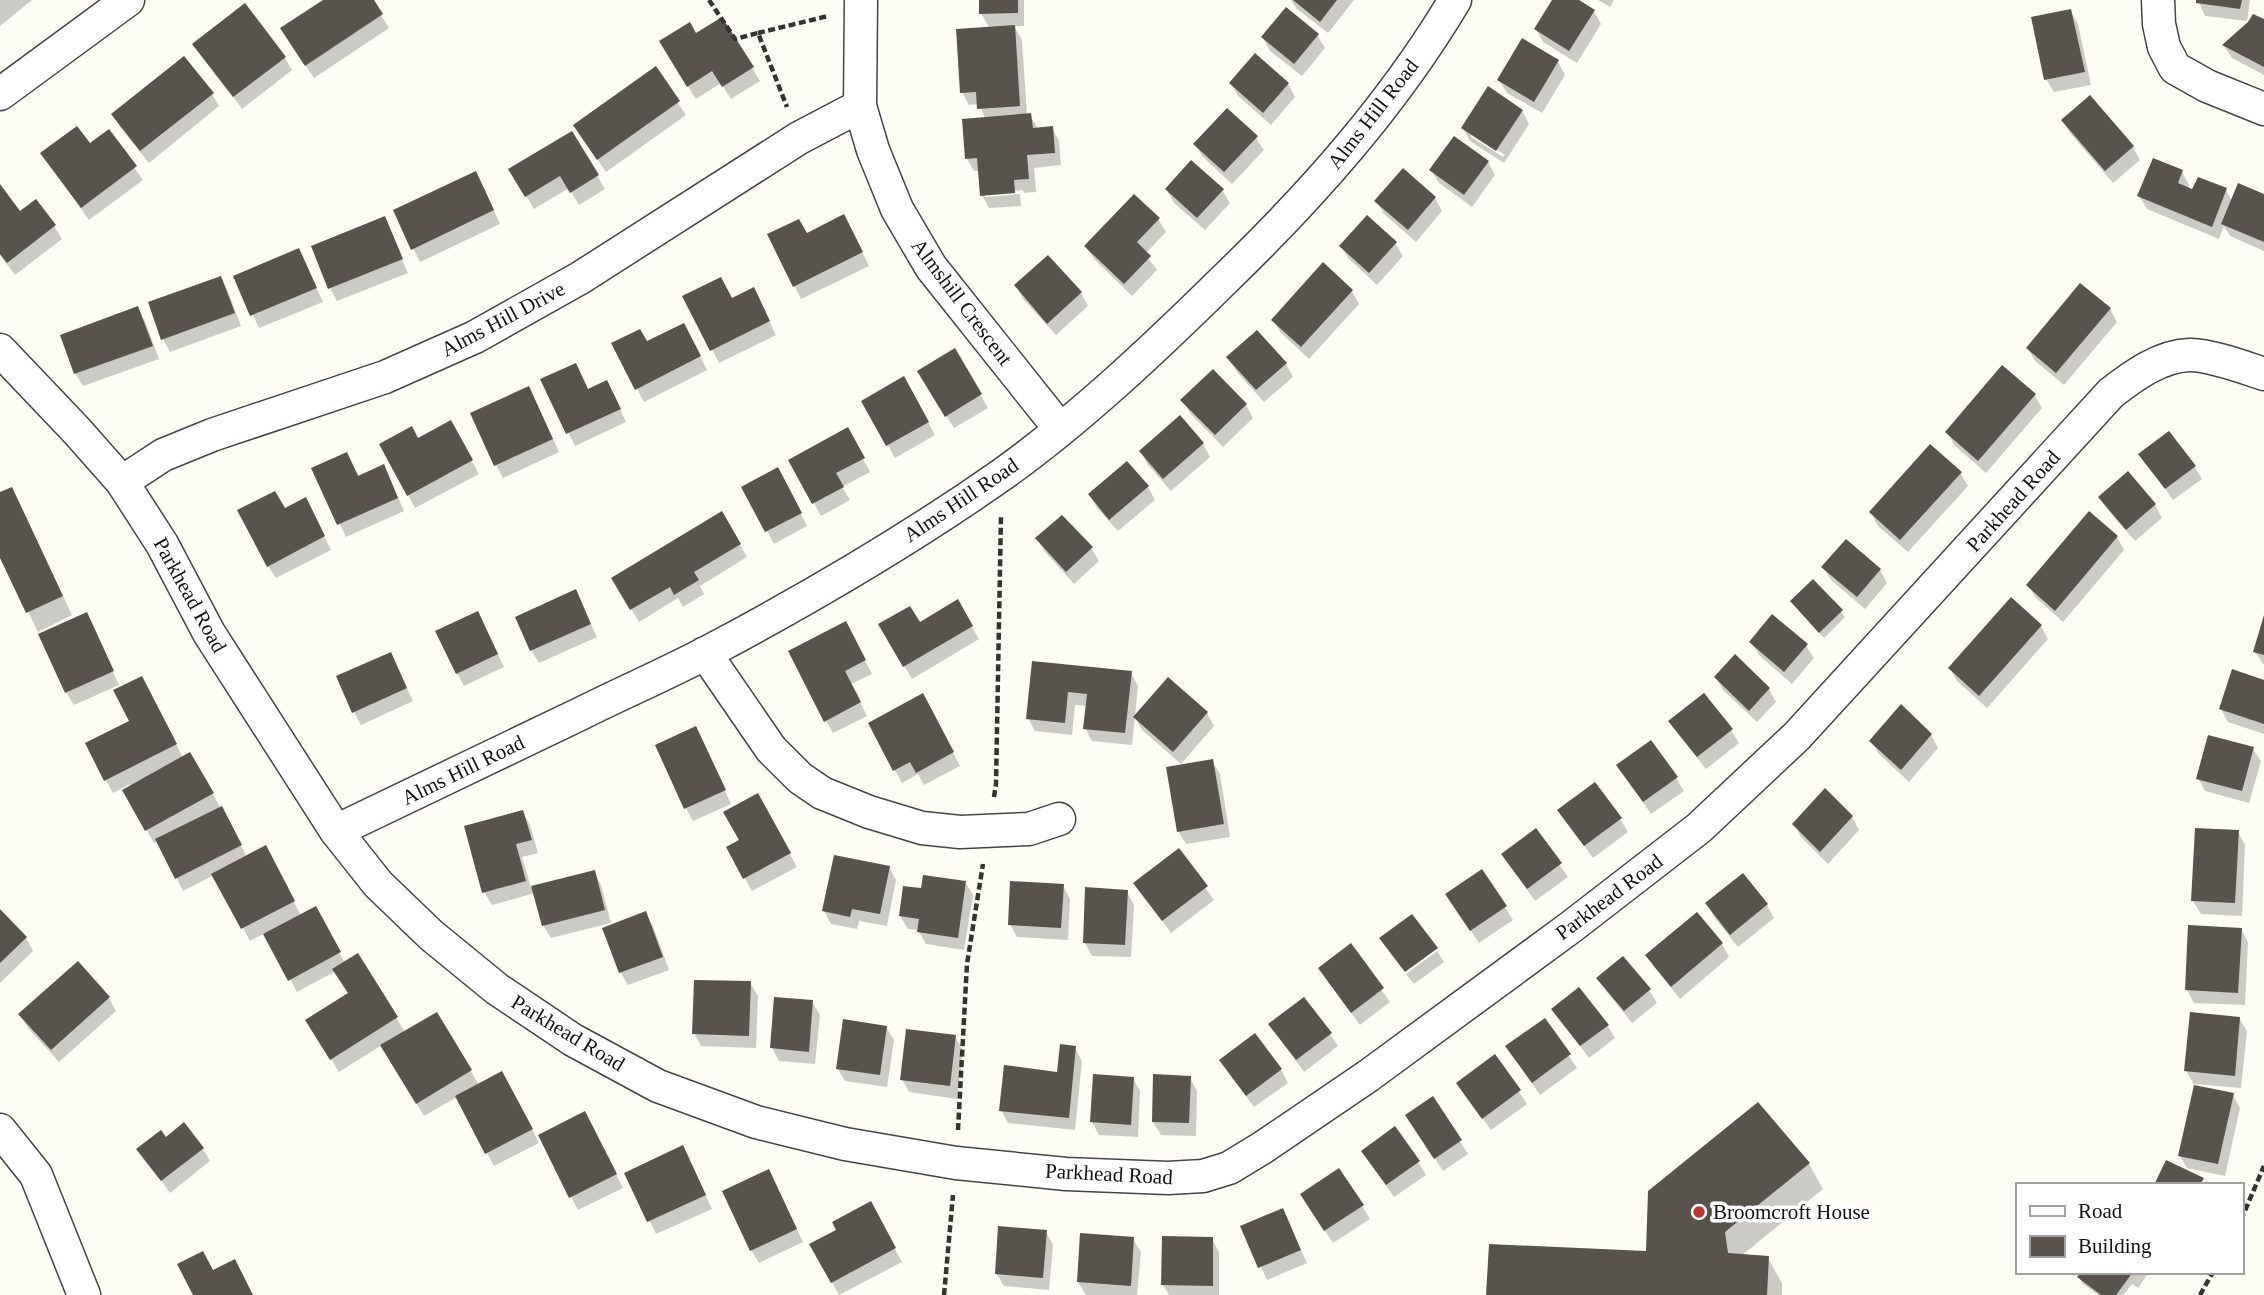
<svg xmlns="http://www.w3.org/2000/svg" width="2264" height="1295" font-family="Georgia,serif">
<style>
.shadow{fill:#0003;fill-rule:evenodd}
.building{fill:#59534e}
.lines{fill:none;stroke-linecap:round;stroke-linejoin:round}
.minor-casing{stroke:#444;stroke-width:35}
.path{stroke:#333;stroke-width:4.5;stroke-dasharray:7 3.5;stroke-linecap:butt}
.minor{stroke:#fff;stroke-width:32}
.poi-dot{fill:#b93831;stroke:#fff;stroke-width:2.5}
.labels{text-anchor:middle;stroke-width:7;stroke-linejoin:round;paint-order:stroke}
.street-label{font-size:21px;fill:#111;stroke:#fff}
.poi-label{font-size:21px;fill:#111;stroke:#fff;text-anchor:start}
</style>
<rect width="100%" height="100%" fill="#fefdf5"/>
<path class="shadow" d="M0,0h32l-32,26z
M326,0h46l17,28 -75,50 -24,-36z
M980,0h44v26h-10l8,14 5,75h3l8,14 14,-1 7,13 2,24 -27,3 2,24 -12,1 -1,-3 -38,4v3l35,-3 1,12 -32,2 -7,-13 -3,-24h-5l-7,-12 18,-41 -6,-14 -10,1 -7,-13 28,-63 -9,-16z
M1291,0h63l-26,33 -32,-25z
M1554,0h22l18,11 7,13 -24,39 -34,-21 -7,-13z
M1598,0h16l-4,7z
M2198,0h52l-3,21 -42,-5z
M2070,11l8,13 13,61 -37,7 -8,-13z
M722,19l38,62 -29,18 -10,-16 -25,16 -28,-44z
M2264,21v54l-32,-17 -8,-12z
M1317,35l8,13 -23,28 -32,-25 -7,-13z
M195,44l90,14 7,12 -50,39z
M1255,56l33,28 7,13 -24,28 -33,-29 -7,-13z
M1558,62l7,13 -23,38 -35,-20 -8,-13z
M655,69l31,46 -80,57 -31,-46z
M212,94l7,12 -70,57 -29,-36 -7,-13z
M1522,111l7,13 -25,39 -34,-22 -7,-13zM1471,133l34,22 -2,2 -32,-20z
M2063,120l70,27 7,13 -27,23 -43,-50z
M109,132l34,48 -54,40 -47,-67 48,-7z
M572,133l33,56 -26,16 -10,-17 -35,21 -24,-40z
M1256,138l8,12 -32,34 -29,-27 -8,-13z
M1488,162l7,13 -23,32 -33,-24 -8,-13z
M1403,170l32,28 7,13 -26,31 -32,-28 -8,-13z
M2182,172l7,13 -1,4 38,1 6,11 32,-5v55l-34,-15 -6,-10 -5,13 -72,-30 -8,-13z
M483,186l17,38 -80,38 -25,-51z
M0,187l20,26 34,13 8,13 -47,36 -15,-20z
M1167,190h55l8,13 -25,27 -31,-27z
M384,218l24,55 -71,28 -7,-13z
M1158,219l8,13 -21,22 12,16 -25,26 -38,-37 -8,-12z
M851,229l18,37 -68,33 -32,-64 38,-1z
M1395,243l8,13 -26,29 -28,-26 -8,-13z
M299,250l24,52 -64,26 -24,-51z
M221,278l7,13 13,35 -71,26 -7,-13z
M1016,286l65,7 7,13 -32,29 -33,-36z
M1352,291l7,13 -50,55 -28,-26 -8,-13z
M685,297l75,5 16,33 -57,28z
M137,309l8,12 14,38 -76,27 -8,-13 -13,-37z
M2110,309l7,13 -53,63 -29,-24 -7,-13z
M691,338l16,32 -63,32 -7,-13 10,-46z
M954,351l34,57 -34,20 -35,-56z
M1228,358l58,6 7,13 -29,25 -28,-31z
M2002,368l33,28 7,12 -56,65 -32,-28 -7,-13z
M1213,371l33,34 7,13 -30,29 -33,-34 -7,-13z
M904,379l31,56 -40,23 -32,-57z
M542,380l72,15 12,27 -51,24z
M535,401l24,51 -56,26 -7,-13z
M450,422l29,52 -64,34 -7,-13 10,-55z
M847,430l23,42 -28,15 8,13 -29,16 -30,-56z
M1203,444l7,13 -39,34 -23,-26 -7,-13z
M347,454l12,23 31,2 14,32 -58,26 -32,-68z
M2141,454l53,12 8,13 -29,21z
M1960,473l8,13 -60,66 -30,-26 -7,-13z
M785,483l22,43 -33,18 -7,-13z
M1148,487l7,13 -37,31 -21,-23 -7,-13z
M11,489l11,19 50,107 -34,17 -38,-78v-60z
M2100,498l55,7 7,13 -27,23 -27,-31z
M285,510l27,3 19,37 -55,28 -8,-12z
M721,513l26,44 -47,29 4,8 -21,13 -5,-9 -39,24 -26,-44z
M2117,537l7,13 -61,72 -27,-24 -8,-13z
M1037,539l54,9 8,13 -25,23 -29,-32z
M1823,567l57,3 7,13 -22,26 -34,-29z
M1813,581l32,36 -21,21 -32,-37z
M576,592l21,45 -58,26 -8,-13z
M957,602l22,37 -67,40 -32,-54 39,-1z
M87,615l32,70 -45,20 -8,-13z
M2264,619v46l-9,-13z
M484,626l20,41 -40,19 -7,-13z
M2041,626l7,13 -61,69 -30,-27 -7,-13z
M852,636l20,38 -21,10 16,32 -34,17 -7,-12z
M1751,642l55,4 8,12 -22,26 -33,-29z
M391,654l22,47 -52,24 -7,-13z
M1034,663l97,10 7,13 -6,59 -40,-4 -7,-13 2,-22 -12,-1 -3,30 -37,-4 -7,-13z
M1716,677l53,12 7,13 -19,20 -34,-32z
M2264,681v53l-36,-12 -7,-13z
M149,691l34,67 7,-4 38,67 19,36 25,3 29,56 14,-7 30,54 12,-8 48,77 31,-18 43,71 30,1 30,57 -45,23 -37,-69 -33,19 -42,-71 -43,27 -24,-39 35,-39 -14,-23 -39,21 -32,-59 -15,8 -36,-66 -31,16 -25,-50 -4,2 -29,-52 7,-4 -2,-3 -17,9 -7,-13 25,-58z
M930,709l30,57 -36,19 -6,-11 -16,9 -7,-13z
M1207,713l7,13 -33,38 -39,-34 -7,-13z
M1670,721l61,9 8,13 -33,26 -28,-35z
M696,728l35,76 -38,17 -7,-13z
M1931,735l7,13 -29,34 -30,-28 -8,-13z
M2253,749l8,12 -12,42 -44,-12 -7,-13z
M1212,761l8,13 10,63 -44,7 -8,-13z
M1618,766l58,12 8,13 -33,23z
M757,795l40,72 -45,24 -24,-43 13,-7z
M1559,811l61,8 8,13 -35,26z
M523,812l7,13 8,28 -16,4 9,31 63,-16 7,13 10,38 -60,15 -8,-13 -8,-32 -43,12 -8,-13z
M1852,817l7,13 -31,34 -27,-27 -7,-13z
M1536,831l32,46 -33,24 -32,-46z
M2238,832l7,13 -3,71 -41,-2 -8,-13z
M1179,850l35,50 -43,33 -36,-50z
M889,867l7,13 -9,46 -28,-5 -2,8 -26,-5 -7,-13z
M1482,872l31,48 -34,23 -24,-36z
M1743,875l24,30 7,13 -36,29 -24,-30 -7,-13z
M965,882l8,13 -9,55 -38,-6 -8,-14 -10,-1 -8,-13 23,-26z
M1063,886l7,13 -2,41 -51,-3 -7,-13z
M1127,892l7,13 -3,52 -39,-1 -7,-13z
M0,911l26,27 7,13 -33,32z
M645,913l8,13 16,44 -41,15 -7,-12 -16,-44z
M1697,914l25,30 7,13 -49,42 -25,-31 -8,-13z
M2241,929l7,13 -3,63 -51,-2 -7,-13z
M1350,946l40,56 -30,23 -32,-44z
M1437,951l7,11 -30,22 -8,-10z
M1599,978l50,12 8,13 -25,20 -26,-32z
M750,983l8,13 -2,52 -55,-2 -7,-13z
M109,998l7,13 -57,51 -31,-34 -8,-13z
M812,1002l8,13 -5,49 -36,-3 -7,-13z
M1553,1009l54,16 8,13 -26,20z
M2239,1018l8,13 -6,57 -47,-4 -8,-13z
M1544,1020l33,48 -37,27 -33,-48z
M1270,1025l60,9 8,12 -34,26z
M886,1027l8,13 -7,47 -42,-6 -8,-13z
M955,1037l8,13 -6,49 -48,-7 -7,-13z
M1075,1048l7,13 -7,69 -67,-7 -7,-13 57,-36z
M1495,1056l32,48 -36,26 -33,-46z
M1281,1070l7,13 -34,24 -25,-34z
M1133,1078l7,13 -2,46 -39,-2 -7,-13z
M1190,1078l7,13 -1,45 -35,-1 -8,-13z
M2233,1095l7,13 -15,68 -38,-8 -7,-12z
M1432,1099l36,55 -25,17 -28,-43z
M1758,1104l51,60 14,25 -82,67 27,2 14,25v12h-294l160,-42z
M592,1126l31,62 -45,22 -38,-74z
M166,1139l37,10 7,12 -40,32 -31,-44z
M689,1160l23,49 -56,25 -29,-60z
M1418,1162l8,13 -32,22 -23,-33z
M769,1171l34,71 -44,21 -8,-13z
M1362,1206l8,13 -37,24 -24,-36z
M1282,1210l25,53 -40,17 -24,-53z
M877,1216l25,46 -63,33 -27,-50z
M1046,1232l7,13 -4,45 -45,-4 -8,-13z
M1133,1239l8,13 -4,43h-51l-8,-13z
M1212,1239l7,13v43h-50l-6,-10z
M2083,1272h66l-11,16 -6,-4 -9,11h-25l-16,-12 -3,-6z"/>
<path class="building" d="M323,0h51l9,14 -78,52 -25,-38z
M979,0h39v13l-39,1z
M1293,0h44l-17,22z
M1552,0h27l16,10 -26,41 -35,-22z
M2196,0h46l-2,9 -44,-6z
M245,3l41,54 -53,40 -41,-53z
M1286,7l33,27 -25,30 -33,-27z
M2071,9l14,63 -41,8 -13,-63z
M2253,14l11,5v48l-42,-22 26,-23z
M722,17l32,50 -32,20 -10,-16 -25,16 -28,-46 31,-19 6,11z
M1015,25l5,81 -43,3 -1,-17 -16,1 -4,-64z
M1522,38l37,22 -25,42 -37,-22z
M1255,53l34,30 -26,30 -34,-30z
M184,56l30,37 -74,58 -29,-37z
M656,66l24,35 -83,59 -24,-35z
M1488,86l35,24 -27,41 -35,-23z
M2090,95l44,51 -29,25 -44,-51z
M1227,108l31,28 -34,36 -31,-28z
M1031,113l2,15 20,-2 2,27 -28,2 2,24 -15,1 1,13 -35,3 -3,-38 -12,1 -3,-40z
M77,126l13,17 19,-14 28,37 -56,42 -41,-55z
M572,131l27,44 -29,18 -10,-17 -35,21 -17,-28z
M1454,136l35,25 -25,34 -35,-25z
M2153,158l30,12 -5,13 14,6 6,-12 29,11 -15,39 -75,-31z
M1191,160l33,29 -27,29 -32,-29z
M1403,168l33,29 -28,33 -34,-29z
M476,171l18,39 -83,40 -18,-40z
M2238,183l26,11v48l-43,-18z
M0,184l20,27 16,-12 20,26 -49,38 -7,-9z
M1134,194l26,24 -23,24 14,14 -27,28 -40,-38z
M844,214l19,38 -70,35 -26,-53 32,-15 8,14z
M1367,215l30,27 -28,31 -30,-27z
M385,216l18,43 -75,30 -17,-43z
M299,248l18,40 -67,28 -17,-40z
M1048,255l34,37 -35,32 -33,-39z
M1323,262l30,28 -52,57 -30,-27z
M221,276l14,37 -74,27 -13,-38z
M721,277l11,21 22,-11 16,34 -60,30 -28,-55z
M2080,283l31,25 -55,65 -30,-25z
M138,306l15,40 -79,28 -14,-39z
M684,323l17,33 -66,34 -24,-47 29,-14 7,12z
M1257,330l30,33 -31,27 -30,-33z
M955,348l27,46 -37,23 -28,-46z
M576,363l12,26 19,-9 14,29 -55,25 -26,-55z
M2002,365l34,29 -58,67 -33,-29z
M1213,369l34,35 -32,31 -35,-35z
M904,376l25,46 -43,24 -25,-45z
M529,386l24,53 -59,27 -24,-53z
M1180,415l24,28 -41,36 -24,-28z
M451,420l22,40 -66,36 -28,-52 33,-18 6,12z
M848,427l17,31 -29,15 8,14 -32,17 -24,-44z
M2169,431l27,35 -31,23 -27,-35z
M1930,444l32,28 -62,68 -31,-28z
M347,452l11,24 26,-12 14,34 -61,27 -26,-57z
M1127,461l22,25 -40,34 -21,-26z
M778,467l24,46 -37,19 -24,-45z
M2128,471l28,33 -30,26 -28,-33z
M12,487l51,109 -37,17 -26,-55v-66z
M275,491l10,17 21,-11 19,39 -58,31 -30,-57z
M722,511l19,33 -47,28 5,8 -25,15 -4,-8 -40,23 -19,-32z
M2089,511l29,25 -63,75 -29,-26z
M1062,515l31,32 -27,25 -31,-34z
M1846,539l35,30 -24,28 -36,-30z
M1813,579l30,31 -24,23 -29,-32z
M576,589l15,35 -61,27 -15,-34z
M2011,597l31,28 -63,71 -31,-28z
M958,599l15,27 -70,41 -25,-43 32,-18 10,16z
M478,611l20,43 -42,20 -21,-43z
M87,612l27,59 -49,22 -27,-59z
M1772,614l36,30 -24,28 -35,-30z
M2264,615v40l-11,-3z
M846,621l20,39 -21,11 16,31 -37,20 -36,-71z
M391,652l16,36 -55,25 -16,-37z
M1735,654l35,34 -21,23 -35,-34z
M1032,661l100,10 -7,62 -42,-4 4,-35 -19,-2 -3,31 -39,-4z
M2232,669l32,11v44l-45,-15z
M142,676l35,68 -73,37 -19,-38 44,-22 -16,-31z
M1168,677l40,35 -35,40 -40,-35z
M923,693l31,59 -38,21 -6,-11 -17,9 -25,-48z
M1704,693l29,36 -36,28 -29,-36z
M1901,704l31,30 -31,36 -32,-29z
M696,726l30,64 -42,19 -29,-64z
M2208,735l46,12 -12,44 -46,-12z
M1651,740l27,37 -35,25 -27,-37z
M190,752l24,41 -69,38 -23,-41z
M1213,759l11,65 -47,8 -11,-65z
M1595,782l27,36 -38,28 -27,-36z
M1825,788l28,28 -33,36 -28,-28z
M758,793l33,60 -48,26 -17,-32 13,-7 -16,-28z
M222,806l20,39 -67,34 -20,-40z
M523,810l9,30 -16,4 10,37 -44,12 -18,-67z
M1536,828l26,35 -35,26 -26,-35z
M2195,828l44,2 -4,73 -44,-2z
M266,845l29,56 -54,28 -30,-55z
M1179,848l29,38 -46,35 -29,-38z
M834,855l56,11 -10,48 -28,-5 -2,8 -28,-6z
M1482,869l25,37 -37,25 -25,-37z
M595,870l10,40 -63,16 -11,-40z
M1743,873l25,31 -38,31 -25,-32z
M923,875l43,6 -8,57 -41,-6 2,-13 -20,-3 4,-30 18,2z
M1010,881l54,3 -3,44 -53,-3z
M1085,887l43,3 -3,55 -42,-2z
M316,906l25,46 -53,29 -25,-47z
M0,909l27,28 -27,26z
M646,911l17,46 -44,16 -17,-45z
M1697,912l26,31 -52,44 -26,-32z
M1412,914l26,34 -33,24 -26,-34z
M2188,925l54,3 -4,65 -53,-3z
M1351,943l33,45 -33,25 -33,-45z
M358,953l40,64 -68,43 -25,-40 43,-27 -16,-24z
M1623,956l28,33 -27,22 -28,-33z
M78,961l32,36 -59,53 -33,-36z
M694,980l57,1 -2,55 -57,-2z
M1579,987l30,38 -29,21 -29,-37z
M774,997l39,3 -4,52 -39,-4z
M1304,997l28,36 -36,27 -28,-36z
M437,1012l35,58 -56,34 -36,-59z
M2190,1012l50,5 -5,59 -51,-5z
M1545,1018l26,36 -39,29 -27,-37z
M843,1019l44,7 -7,49 -44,-6z
M906,1029l50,6 -6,51 -50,-6z
M1255,1033l27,36 -36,27 -27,-36z
M1060,1044l16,2 -7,72 -70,-7 5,-46 53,7z
M1495,1054l26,36 -39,29 -26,-36z
M502,1071l31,58 -48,25 -30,-58z
M1093,1074l41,3 -3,48 -41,-3z
M1153,1074l38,2 -2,47 -37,-1z
M2194,1085l40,8 -16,71 -40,-8z
M1433,1096l29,44 -28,19 -29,-44z
M1758,1102l52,61 -85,69 3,21 41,3 -2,39h-281l3,-51 157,7 2,-60z
M585,1111l32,63 -48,24 -31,-63z
M184,1122l20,26 -43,33 -25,-32 25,-19 5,7z
M1395,1126l25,35 -34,24 -25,-34z
M683,1145l23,50 -59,27 -23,-49z
M2166,1160l38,18 -4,7h-46z
M1339,1168l25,37 -40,26 -24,-37z
M769,1169l28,60 -47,22 -28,-60z
M871,1201l25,47 -65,35 -22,-39 27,-14 -4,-8z
M1283,1208l18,42 -43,18 -18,-42z
M998,1226l49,4 -4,48 -48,-4z
M1080,1233l54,4 -3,49 -54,-4z
M1162,1236l51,1v49l-52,-1z
M203,1251l10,19 22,-11 18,36h-60l-16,-31z
M2081,1272h52l-17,23h-15l-24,-18z"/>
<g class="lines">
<g class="minor-casing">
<path id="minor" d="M861,0l-1,106 13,44 24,59 34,58 129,162
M2158,0l1,24 5,23 11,21 32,18 57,23
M0,94l128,-94
M0,350l77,81 45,51 40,62 47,89 127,198 42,53 53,51 66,54 76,51 85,46 98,36 89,22 111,19 110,11 102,4 35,-2 26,-8 33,-20 106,-72 203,-149 128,-99 98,-92 314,-343c22,-17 49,-37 78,-38 19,-1 57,13 75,19
M122,482l41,-27 49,-20 173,-58 90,-40 105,-59 219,-140 61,-32
M705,653l66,96 29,29 22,15 47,19 53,16 38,4 69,-3 30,-10
M336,831c81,-39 163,-78 244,-117 42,-21 86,-40 128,-62 100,-53 199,-111 292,-176 79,-56 156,-129 225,-197 87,-84 168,-175 230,-279
M0,1130l36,45 48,120"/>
</g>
<path class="path" d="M709,0l26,39 23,-6 29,74
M758,33l70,-17
M994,797l2,-13 5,-269
M958,1130l9,-166 16,-100
M2241,1220l23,-54
M944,1295l9,-100
M2200,1295l13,-23"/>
<use href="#minor" class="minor"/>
</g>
<circle class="poi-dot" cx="1699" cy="1212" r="7"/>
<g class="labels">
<g class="street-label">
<text transform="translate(1373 114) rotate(-52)" y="7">Alms Hill Road</text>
<text transform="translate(962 302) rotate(53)" y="7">Almshill Crescent</text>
<text transform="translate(503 319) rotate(-28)" y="7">Alms Hill Drive</text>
<text transform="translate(961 500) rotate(-34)" y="7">Alms Hill Road</text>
<text transform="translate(2013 501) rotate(-48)" y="7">Parkhead Road</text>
<text transform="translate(190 595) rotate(61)" y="7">Parkhead Road</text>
<text transform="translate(463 770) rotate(-26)" y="7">Alms Hill Road</text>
<text transform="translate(1609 897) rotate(-37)" y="7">Parkhead Road</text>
<text transform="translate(568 1033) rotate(31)" y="7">Parkhead Road</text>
<text transform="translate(1109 1174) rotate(3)" y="7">Parkhead Road</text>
</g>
<g class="poi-label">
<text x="1713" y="1219">Broomcroft House</text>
</g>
</g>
<rect x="2016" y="1183" width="228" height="91" fill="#ffffff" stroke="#a0a0a0" stroke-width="2"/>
<rect x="2030" y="1206" width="35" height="10" fill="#ffffff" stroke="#a0a0a0" stroke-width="2"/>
<text x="2078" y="1218" font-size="21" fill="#111111">Road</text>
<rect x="2030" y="1236" width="35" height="21" fill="#59534e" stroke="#a0a0a0" stroke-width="2"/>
<text x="2078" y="1253" font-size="21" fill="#111111">Building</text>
</svg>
